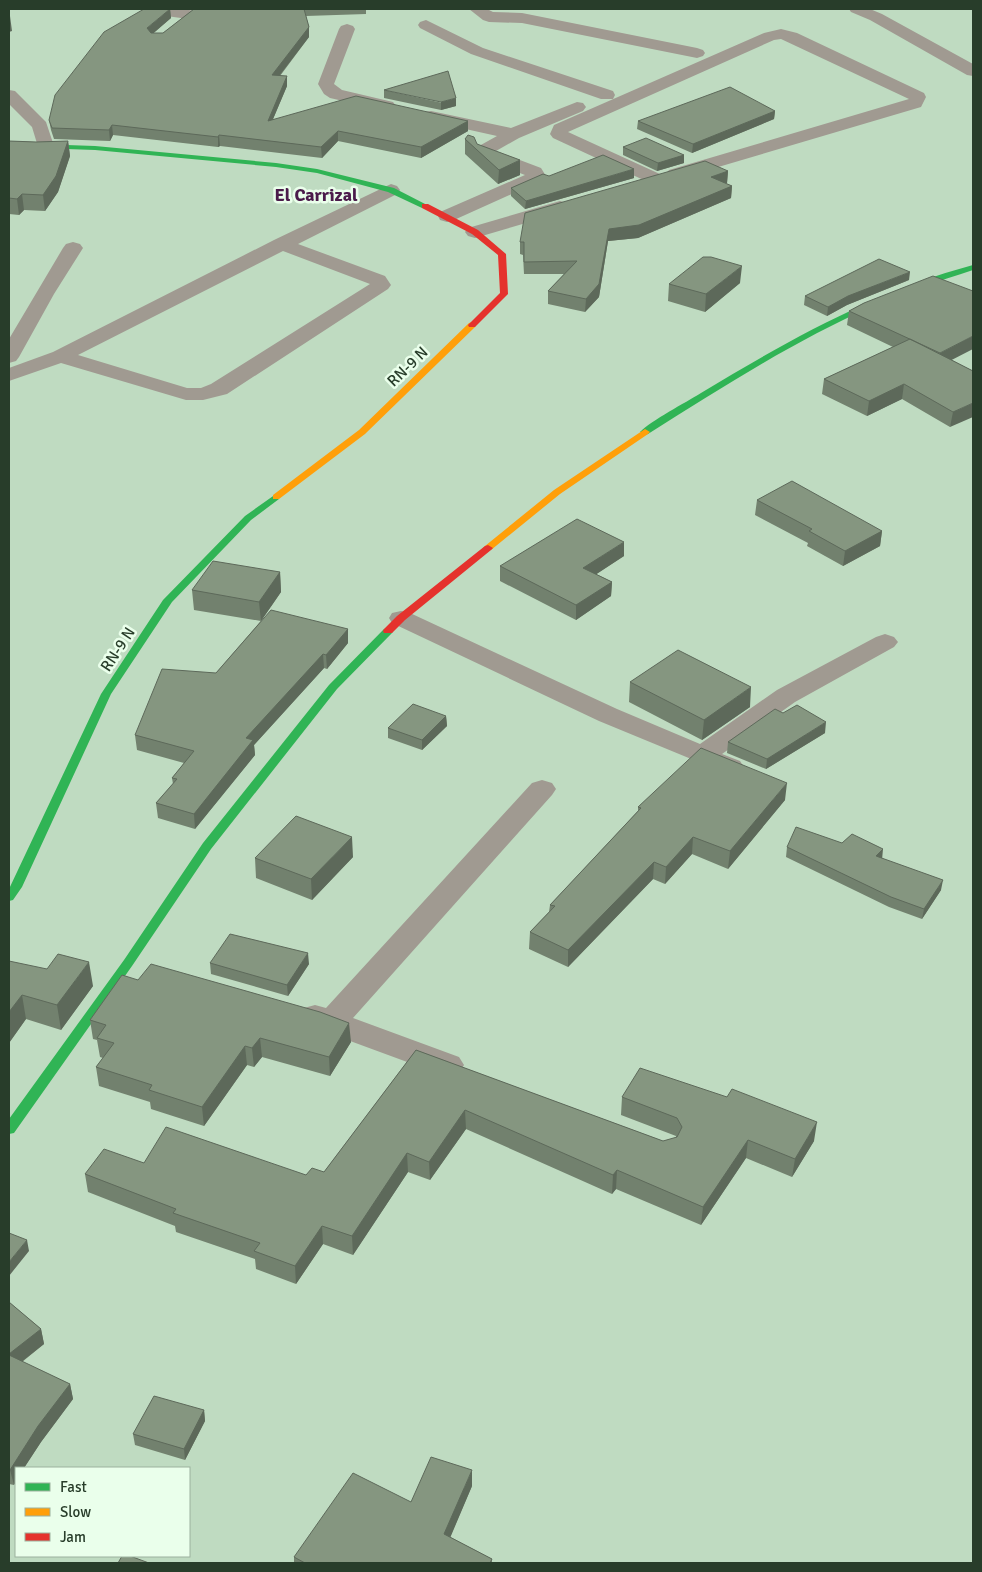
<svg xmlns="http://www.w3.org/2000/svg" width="982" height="1572" font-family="Signika,sans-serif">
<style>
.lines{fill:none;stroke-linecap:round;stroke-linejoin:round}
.street{fill:#a09a91;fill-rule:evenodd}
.fast{fill:#30b455;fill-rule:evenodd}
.slow{fill:#ff9f0a;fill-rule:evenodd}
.jam{fill:#e5322d;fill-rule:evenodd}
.wall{fill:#72816e}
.shaded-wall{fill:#5d695a}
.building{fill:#859680;stroke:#5d695a}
.labels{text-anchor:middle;stroke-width:5;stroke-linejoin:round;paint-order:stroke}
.far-street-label{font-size:16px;fill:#283d2a;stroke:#eaffeb}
.far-quarter-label{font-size:18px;font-weight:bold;fill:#4b1b4b;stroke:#eaffeb}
</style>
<rect width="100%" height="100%" fill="#bfdbc1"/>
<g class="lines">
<path class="street" d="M144,9h40l10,2 2,3 -2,3 -6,2 -36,-5 -6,-2z
M469,9h18l6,3 29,1 175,35 6,2 2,3 -2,3 -6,2 -175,-35 -33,-1 -6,-2z
M849,9h21l12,5 91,50v12l-6,-1 -97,-55 -19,-8z
M426,20l57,28 130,43 2,4 -2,4h-12l-130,-45 -51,-26 -2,-3 2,-3z
M347,24l6,2 2,3 -21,55 8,6 51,12 3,4 -3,4 -6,1 -57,-13 -6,-4 -6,-10 21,-55 2,-3z
M781,29l16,4 127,60 2,4 -5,10 -240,71 -6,1 -6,-1 -3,-4 3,-4 240,-71 -128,-60 -7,1 -206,92 94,43 3,4 -3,4 -6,1 -6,-1 -97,-45 -3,-4 4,-9 210,-92z
M9,90l6,1 31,31 8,24 -3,4 -6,1 -6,-1 -7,-23 -23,-23z
M577,102l6,1 3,4 -3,4 -64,27 -23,13 45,17 5,8 -3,4 -89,40 -7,2 -7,-2 -2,-4 2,-4 85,-37 -47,-18 -3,-4 4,-7 18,-10 -72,-16 -3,-4 3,-4 6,-1 80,17z
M391,184l6,2 3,4 -3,4 -99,50 87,32 6,9 -3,4 -161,105 -24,6h-17l-125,-37 -52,18v-13l44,-16 221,-112zM283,251l87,33 -159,100 -10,4h-14l-109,-33z
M560,201l7,2 2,4 -2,4 -92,27 -7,-2 -3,-4 3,-4z
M73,242l7,2 3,4 -29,46 -35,63 -3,4 -7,2v-24l54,-91 3,-4z
M401,611l9,2 207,96 83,35 77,-54 99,-53 9,-3 9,3 4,5 -4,5 -99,55 -73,52 18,7 4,6 -4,6 -10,2 -131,-54 -207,-98 -3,-5 3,-5z
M542,780l10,3 4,6 -4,6 -199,223 106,39 5,8 -5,8 -11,4 -11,-4 -133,-49 -5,-8 5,-8 11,-3 11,3 206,-225z"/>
<path class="fast" d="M9,143l86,3 181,17 41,6 77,19 35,18 -7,2 -34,-16 -71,-19 -41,-6 -181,-17 -86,-3z
M973,265v5c-34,11 -67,22 -100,36 -79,35 -152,82 -225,128l-3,1 -5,-3c12,-12 45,-29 61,-39 86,-52 175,-102 272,-128z
M276,494l3,1v4l-28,21 -79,82 -61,92 -89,193 -9,13 -4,1v-12l92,-195 62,-94 82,-84z
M388,628l4,1 1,2 -1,2 -55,56 -126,160 -79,117 -118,167 -5,1v-15l115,-159 79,-117 126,-158 55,-56z"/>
<path class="slow" d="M472,322l4,3 -1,2 -110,107 -86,65h-6v-4l86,-65 110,-107z
M645,429l5,3 -2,2 -88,60 -69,56h-6l-2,-2 2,-2 69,-56z"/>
<path class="jam" d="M422,204h6l50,26 28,24 2,40 -33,33h-6l-1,-2 32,-32 -2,-38 -26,-21 -50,-26z
M488,545l5,3 -2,2 -86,70 -13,13h-8l-1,-2 1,-2 13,-13 88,-70z"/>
</g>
<path class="wall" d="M170,9l1,9 -18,15h10l31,-24h172v5l-60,2 3,11v10l-29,39h7v10l-14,33 195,12 -47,27 -83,-17 -16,17 -102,-12 -2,1 -105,-12 -3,6 -56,-2 -3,-9 -2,-10z
M384,90l72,16 -15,4 -57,-12z
M775,111l-1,8 -82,34 -55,-24 1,-8z
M465,139l12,5 43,31 -22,9 -33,-30z
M9,141l27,1 32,-1 2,15 -12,36 -13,19 -21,-1 -5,5 -10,-1z
M623,147l61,8v8l-27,8 -34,-16z
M728,171l-1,12h-2l7,3 -1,12 -93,40 -30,3 -9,56 -14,15 -37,-8v-13l16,-17h-40l-1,-19 -3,-1v-12z
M549,176l85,2 -109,31 -14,-13v-8z
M909,280l-62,25 -20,11 -23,-11 1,-9z
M740,283l-35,29 -37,-11 1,-17z
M864,303l88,57 21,11 -23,56 -48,-28 -35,17 -45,-22 2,-15 69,-32 -46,-22 2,-14z
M757,500l125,31 -2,15 -37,20 -36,-20 1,-3 -53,-28z
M624,556l-28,18 16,8 -1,14 -35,24 -76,-39v-15z
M280,572l1,20 -20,29 87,8v14l-21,26 -3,-1 -70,77 1,10 -60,74 -37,-11 -2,-15 17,-19 -1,-6 12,-15 -47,-13 -2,-15 81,-62 45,-52 -67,-11 -2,-20z
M630,682l120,25 -48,33 -73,-38z
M446,716l1,10 -25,24 -34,-12v-10z
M825,733l-59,36 -39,-16 1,-11z
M785,800l-57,69 -36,-15 -27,30 -12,-5 -85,88 -39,-18 1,-17 19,-20 1,-7 88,-94v-4z
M787,847l95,11 59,32 -19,29 -33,-12 -103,-50z
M353,857l-41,43 -56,-22 -1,-20z
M9,961l84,25 -32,44 -35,-11 -17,24z
M210,963l99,1 -21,32 -77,-22z
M90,1020l261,22 -21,34 -68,-19 -8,10 -7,-2 -43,61 -53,-17 -1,-7 -51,-16 -3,-19 7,-9 -3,-1 -3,-17 -4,-1z
M416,1050l247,91 13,-3v-2l-55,-21 1,-18 192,44 -22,36 -46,-19 -45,67 -85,-36 -4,5 -146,-65 -36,51 -22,-8 -55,83 -30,-11 -27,40 -40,-15 -1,-10 -79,-27 -1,-6 -87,-34 -3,-18 59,-11 162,12 18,-3z
M9,1302l32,27 3,15 -22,18 48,22 3,15 -32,43 -17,26h-8l-2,17 -5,-1z
M204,1410l1,11 -20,39 -50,-15 -2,-11z
M472,1486l-22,51 42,22v4h-198v-6l117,-55z"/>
<path class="shaded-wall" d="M170,9l1,9 -23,20 -1,-10z
M10,16l2,15 -3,1v-15z
M309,27v10l-37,48v-10z
M287,76v10l-19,45v-10z
M456,98v8l-15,4v-8z
M775,111l-1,8 -82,34 1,-9z
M468,121v10l-47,27v-11z
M112,125l1,10 -3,6 -1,-11z
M338,131v10l-16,17 -1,-11z
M219,135l1,11 -2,1v-10z
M68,141l2,15 -12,36 -13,19 -2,-16z
M684,155v8l-27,8 1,-8z
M520,160v15l-22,9 1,-14z
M634,169v9l-109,31 1,-8z
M728,171l-1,12 -17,6 1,-12z
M732,186l-1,12 -93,40 -30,3 -9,56 -14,15 1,-13 23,-70z
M22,194l2,16 -5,5 -2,-16z
M742,266l-2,17 -35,29 1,-18z
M910,272l-1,8 -62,25 -20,11 1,-9 20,-11z
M973,336v13l-35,18 2,-14z
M904,384l-2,15 -35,17 2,-15z
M973,403v14l-23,10 3,-15z
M882,531l-2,15 -37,20 2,-15z
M624,542v14l-41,27v-15z
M280,572l1,20 -20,29 -2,-19z
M612,582l-1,14 -35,24v-15z
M348,629v14l-21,26 -1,-14z
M323,654l1,14 -70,77 1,10 -60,74 -1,-15 52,-76z
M751,687l-1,20 -48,33 2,-20z
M446,716l1,10 -25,24v-10z
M826,722l-1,11 -59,36 1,-10z
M787,783l-2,17 -57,69 2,-18z
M352,837l1,20 -41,43 -1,-21z
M693,837l-1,17 -27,30 1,-17z
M883,849l-1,11 -6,-4z
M654,862l-1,17 -85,88v-17z
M943,880l-2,10 -19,29 2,-10z
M308,953l1,11 -21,32 -1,-11z
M89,962l4,24 -32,44 -4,-25z
M22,995l4,24 -17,24v-31z
M349,1023l2,19 -21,34 -1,-19z
M260,1038l2,19 -8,10 -2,-19z
M245,1046l2,19 -43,61 -2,-19z
M465,1110l1,19 -36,51 -1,-18z
M817,1122l-3,19 -22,36 3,-18z
M748,1140l-2,18 -45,67 2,-18z
M407,1153l1,19 -55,83 -1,-19z
M617,1170l-1,19 -4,5 1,-19z
M322,1226l1,18 -27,40 -1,-18z
M27,1240l2,11 -20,25v-14z
M41,1329l3,15 -33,26 -2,-11v-5z
M70,1384l3,15 -32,43 -17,26h-8v14l-2,3 -4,-15 28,-44z
M204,1410l1,11 -20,39 -1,-11z
M472,1470v16l-27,64 -1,-16z"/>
<path class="building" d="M144,9h26l-23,19 4,5h12l31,-24h110l5,18 -37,48 15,1 -19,45 88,-25 112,25 -47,26 -83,-16 -17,16 -102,-12 -1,2 -106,-12 -3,5 -57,-2 -3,-8 6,-25 49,-63z
M448,71l8,27 -15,4 -57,-12z
M730,87l45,24 -82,33 -55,-23z
M468,135l6,2 3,7 43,16 -21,10 -34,-31z
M646,138l38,17 -26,8 -35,-16z
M9,141l27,1 32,-1 -12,35 -13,19 -21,-1 -5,5 -8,-1z
M603,155l31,14 -108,32 -15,-13 32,-14 6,2z
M705,161l23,10 -17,6 21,9 -93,39 -30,4 -10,55 -13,15 -38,-8 29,-30 -53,1v-20h-4l5,-29z
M703,257h8l31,9 -36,28 -37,-10z
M879,259l31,13 -62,24 -20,11 -23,-11z
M933,276l40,15v45l-33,17 -91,-42 15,-8z
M910,339l63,32v32l-20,9 -49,-28 -35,17 -45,-22z
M792,481l90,50 -37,20 -36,-20 3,-2 -55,-29z
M577,519l47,23 -41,26 29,14 -36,23 -76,-39z
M213,561l67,11 -21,30 -67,-12z
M271,610l77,19 -22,26 -3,-1 -77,84 7,2 -59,74 -38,-11 21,-24 -5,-1 22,-27 -59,-16 27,-66 54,4z
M678,650l73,37 -47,33 -74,-38z
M413,704l33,12 -24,24 -34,-12z
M797,705l29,17 -59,37 -39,-17 47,-33 8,4z
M701,748l86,35 -57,68 -37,-14 -27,30 -12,-5 -86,88 -38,-18 25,-26 -5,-1 91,-97 -3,-1z
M296,816l56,21 -41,42 -56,-21z
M796,827l46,16 10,-9 31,15 -7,7 67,24 -19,29 -33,-12 -104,-50z
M230,934l78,19 -21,32 -77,-22z
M58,954l31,8 -32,43 -35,-10 -13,17v-51l38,8z
M151,964l169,48 29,11 -20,34 -69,-19 -8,10 -7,-2 -43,61 -53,-17 3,-5 -56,-18 18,-24 -17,-5 9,-13 -16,-5 32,-45 16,5z
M416,1050l247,91 14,-4 5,-10 -5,-9 -55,-21 18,-29 87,29 5,-8 85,33 -22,37 -47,-19 -45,67 -86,-37 -4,5 -148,-65 -36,52 -22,-9 -55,83 -30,-10 -27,40 -41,-15 6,-8 -87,-30 3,-4 -91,-35 19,-25 40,14 22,-36 140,48 6,-7 12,4z
M9,1233l18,7 -18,22z
M9,1302l32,27 -32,25z
M9,1355l61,29 -32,42 -28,44h-1z
M154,1396l50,14 -20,39 -51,-15z
M431,1457l41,13 -28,64 48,25 -2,4h-185l-11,-6 59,-84 58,29z
M122,1556h8l19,7h-31z"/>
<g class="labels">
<g class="far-street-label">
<text transform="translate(407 366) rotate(-44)" y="6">RN-9 N</text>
<text transform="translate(117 649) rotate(-57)" y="6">RN-9 N</text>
</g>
<g class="far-quarter-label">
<text x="316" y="201">El Carrizal</text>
</g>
</g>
<rect width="982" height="1572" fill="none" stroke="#283d2a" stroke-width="20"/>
<rect x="15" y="1467" width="175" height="90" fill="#eaffeb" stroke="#9cb19e"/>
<rect x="25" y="1483" width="25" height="8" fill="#30b455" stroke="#9cb19e"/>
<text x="60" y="1492" font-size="15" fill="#283d2a">Fast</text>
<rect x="25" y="1508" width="25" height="8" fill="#ff9f0a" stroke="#9cb19e"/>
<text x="60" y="1517" font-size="15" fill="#283d2a">Slow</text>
<rect x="25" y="1533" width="25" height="8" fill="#e5322d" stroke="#9cb19e"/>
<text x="60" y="1542" font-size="15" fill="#283d2a">Jam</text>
</svg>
